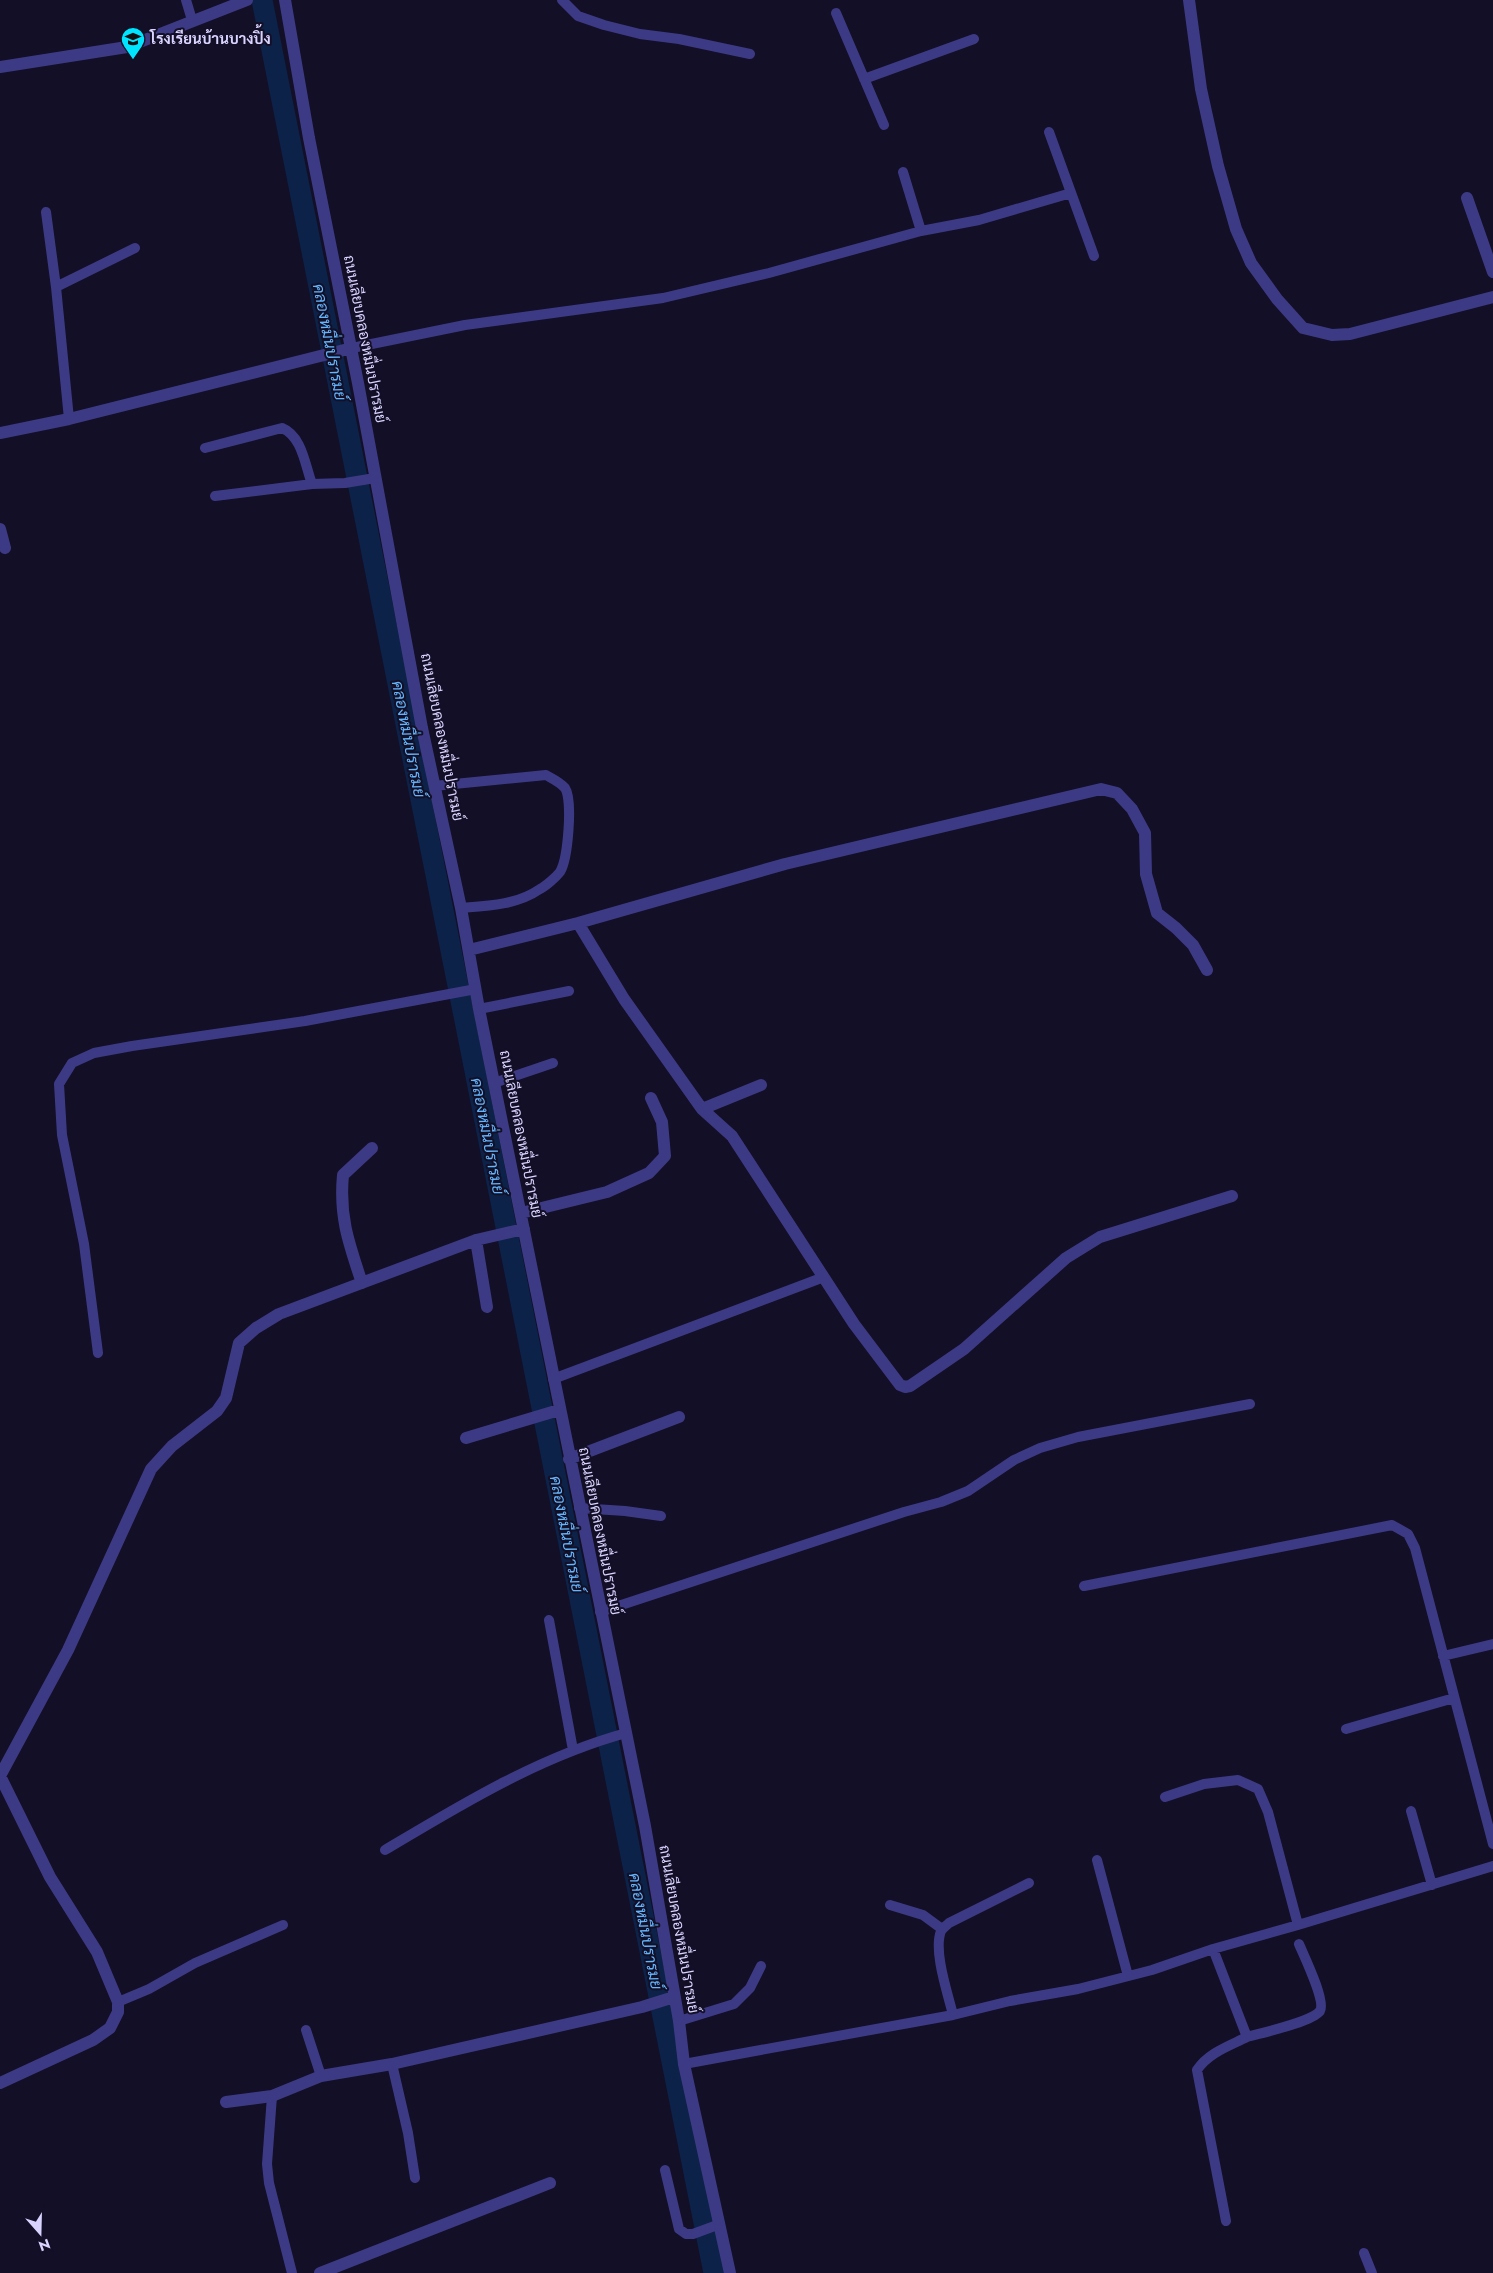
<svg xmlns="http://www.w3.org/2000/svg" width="1493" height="2273" font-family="Jost,Sarabun,sans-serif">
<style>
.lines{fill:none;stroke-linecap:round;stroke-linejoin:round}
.canal{stroke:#0c2248;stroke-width:21}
.lane{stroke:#3d3a85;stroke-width:10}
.street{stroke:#3d3a85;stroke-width:12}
.labels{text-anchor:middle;stroke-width:4;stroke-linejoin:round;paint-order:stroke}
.poi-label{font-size:15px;font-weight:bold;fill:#d9d4ff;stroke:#130f26;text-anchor:start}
.street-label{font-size:15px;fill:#d9d4ff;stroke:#130f26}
.water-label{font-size:16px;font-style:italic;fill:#62b6ff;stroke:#130f26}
</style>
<rect width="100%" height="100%" fill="#130f26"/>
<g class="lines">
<path class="canal" d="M262,0l452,2273"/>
<path class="lane" d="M186,0l6,20
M562,0l16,16 26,9 36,9 39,5 71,15
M836,13l48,112
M864,79l110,-40
M1049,132l45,124
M903,172l18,59
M46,212l10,75 13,132
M56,287l79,-39
M352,348l113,-23 198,-27 106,-25 152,-42 58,-11 92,-27
M205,448l77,-20c20,8 23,37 30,56l33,-1 30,-5
M215,496l97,-12
M434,786l112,-11c7,4 14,7 19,13 8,12 3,71 -5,84 -4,5 -14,14 -20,17 -23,16 -52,17 -79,19
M479,1009l90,-18
M494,1083l59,-20
M98,1353l-14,-109 -22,-109 -3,-51 13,-21 22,-10 38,-7 173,-25 171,-32
M553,1379l271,-102
M579,1508l46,3 36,5
M1084,1586l308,-61 16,9 7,14 78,296
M600,1612l304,-100 37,-10 27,-11 46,-31 26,-12 38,-11 172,-33
M549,1620l24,130
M1443,1656l50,-12
M1346,1729l108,-31
M1165,1797l39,-13 34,-4 20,9 10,23 30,113
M1411,1811l21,74
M385,1850c77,-46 154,-93 241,-117
M1097,1860l31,116
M890,1905l33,10 19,14
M1213,1949l34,88c14,-4 65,-15 73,-26 6,-10 -16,-55 -21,-67
M118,2002l31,-13 46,-26 88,-38
M953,2015c-5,-21 -20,-64 -12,-84 2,-3 5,-5 8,-8l80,-40
M679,2021l55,-17 16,-16 11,-22
M306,2030l15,46
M392,2064l16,69 7,45
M684,2064l269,-49 57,-14 68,-12 74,-19 61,-21 85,-24 195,-59
M272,2096l-5,68 2,19 23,90
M665,2170l14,59 7,5h7l27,-10
M1226,2221l-29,-151c11,-17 32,-24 50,-33
M1364,2253l8,20"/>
<path class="street" d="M285,0l24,138 49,245 64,345 39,180 18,101 166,817 34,195 5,43 46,209
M1189,0l12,89 17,77 18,63 15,34 26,36 26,29 29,7 18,-1 143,-37
M0,67l127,-20 120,-47
M1467,198l26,74
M0,433l69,-14 283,-71
M0,529l5,19
M578,923l46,76 78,110 30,27 122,188 46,61 5,2 5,-1 54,-37 102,-91 34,-21 132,-41
M469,950l109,-27 207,-59 316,-75 16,4 15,16 13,24 1,41 11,39 19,15 17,17 14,25
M702,1109l59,-24
M521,1213l86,-21 42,-19 16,-17 -3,-34 -11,-24
M476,1240l11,67
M362,1283c-13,-39 -23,-66 -19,-108l29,-27
M466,1438l93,-28
M569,1459l110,-42
M0,2083l93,-43 17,-12 8,-16v-10l-21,-50 -47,-75 -50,-101 68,-126 83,-181 21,-23 45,-35 9,-13 13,-55 17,-15 23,-14 197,-74 48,-11
M226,2102l46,-6 49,-20 71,-12 250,-57 32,-10
M320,2273l230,-90"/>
</g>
<defs>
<g id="school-pin" transform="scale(1.25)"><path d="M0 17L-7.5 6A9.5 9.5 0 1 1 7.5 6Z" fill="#00e5ff" stroke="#130f26"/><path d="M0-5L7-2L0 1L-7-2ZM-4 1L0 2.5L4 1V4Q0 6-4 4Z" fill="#111"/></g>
</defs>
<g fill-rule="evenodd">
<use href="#school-pin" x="133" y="39"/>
</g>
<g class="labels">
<g class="poi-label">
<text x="150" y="44">โรงเรียนบ้านบางปิ้ง</text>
</g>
<g class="street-label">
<text transform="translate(365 339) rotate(79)" y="5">ถนนเลียบคลองหมื่นปรารมย์</text>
<text transform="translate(442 737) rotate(79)" y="5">ถนนเลียบคลองหมื่นปรารมย์</text>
<text transform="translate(521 1134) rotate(79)" y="5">ถนนเลียบคลองหมื่นปรารมย์</text>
<text transform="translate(600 1531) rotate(79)" y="5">ถนนเลียบคลองหมื่นปรารมย์</text>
<text transform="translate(679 1929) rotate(80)" y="5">ถนนเลียบคลองหมื่นปรารมย์</text>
</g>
<g class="water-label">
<text transform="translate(330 342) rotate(79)" y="6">คลองหมื่นปรารมย์</text>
<text transform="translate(409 739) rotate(79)" y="6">คลองหมื่นปรารมย์</text>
<text transform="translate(488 1136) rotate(79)" y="6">คลองหมื่นปรารมย์</text>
<text transform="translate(567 1534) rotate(79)" y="6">คลองหมื่นปรารมย์</text>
<text transform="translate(646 1931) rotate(79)" y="6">คลองหมื่นปรารมย์</text>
</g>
</g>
<g transform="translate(40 2233) rotate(160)" stroke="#130f26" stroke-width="4" paint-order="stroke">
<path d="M0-4L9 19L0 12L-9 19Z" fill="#d9d4ff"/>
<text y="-8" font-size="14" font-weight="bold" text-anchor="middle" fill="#d9d4ff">N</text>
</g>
</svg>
